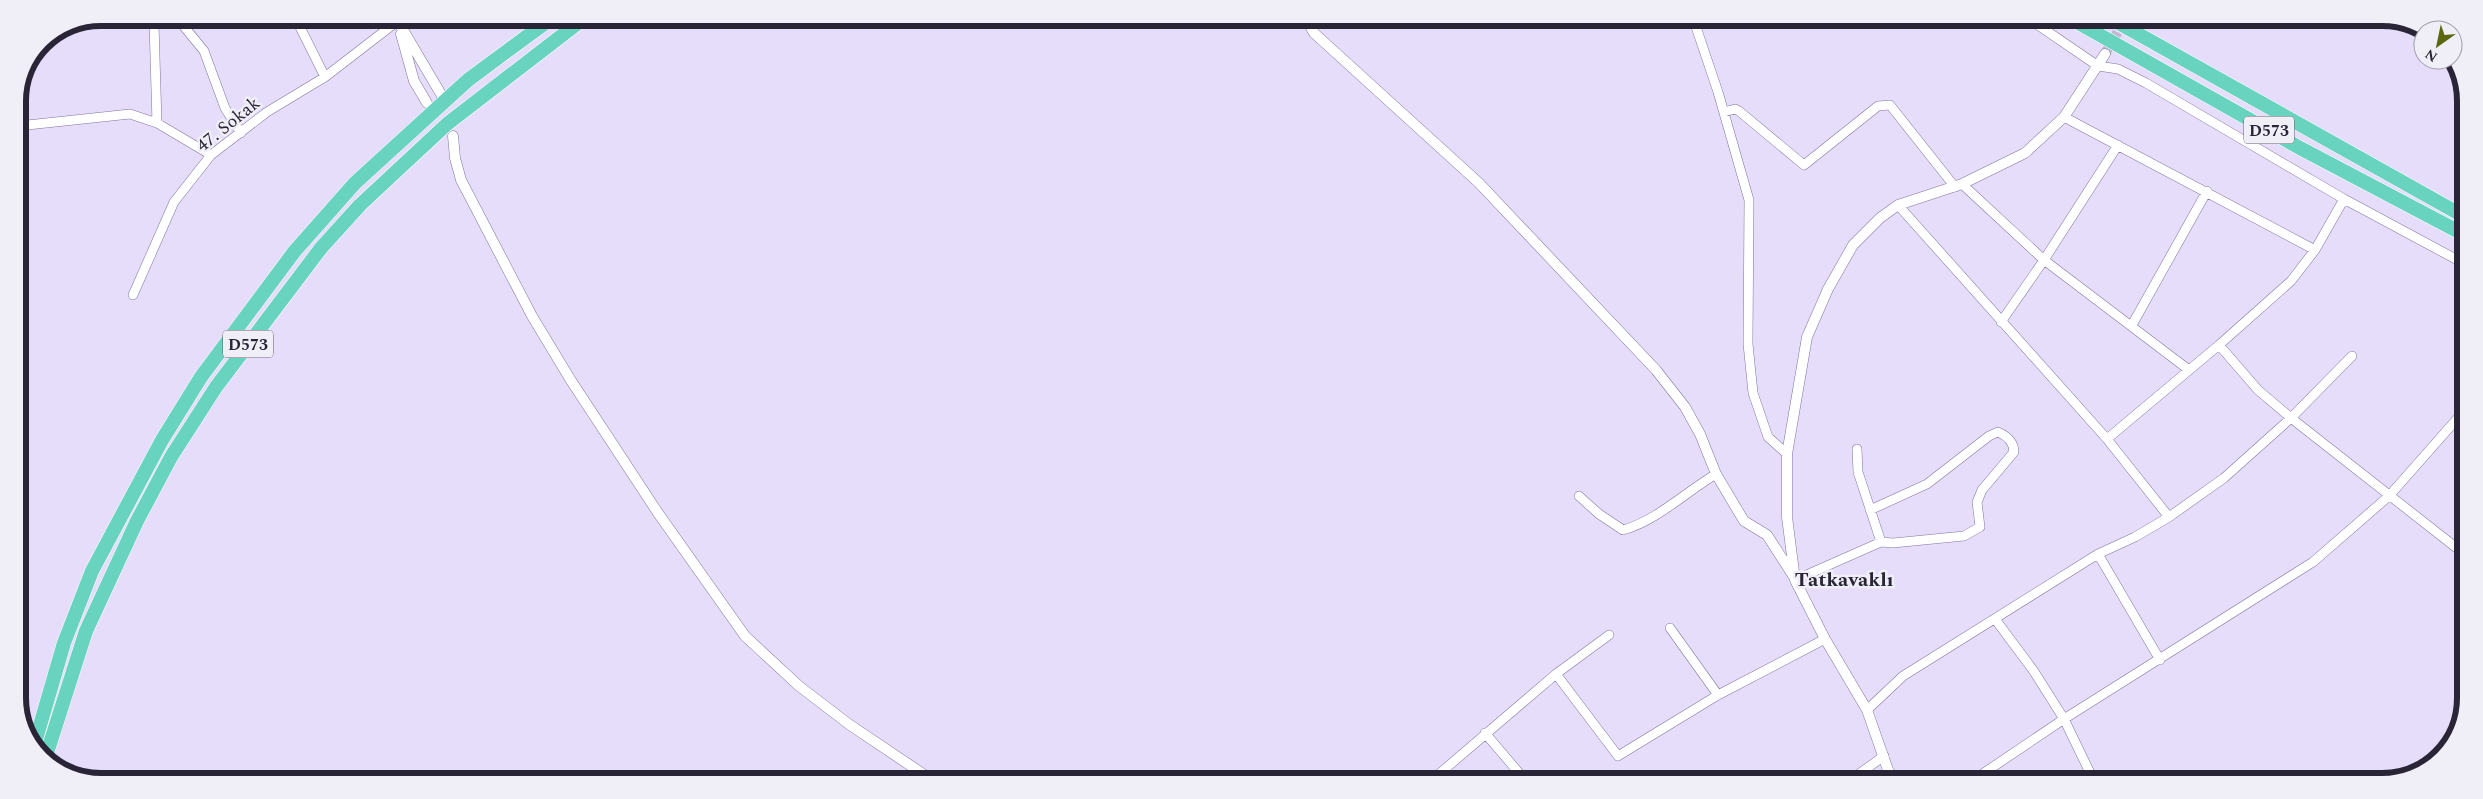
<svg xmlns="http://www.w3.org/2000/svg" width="2483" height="799" font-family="Spectral,serif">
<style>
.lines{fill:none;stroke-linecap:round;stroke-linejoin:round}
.tertiary-tunnel{stroke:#c0b8d3;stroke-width:10;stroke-dasharray:10 5;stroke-linecap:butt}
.minor-casing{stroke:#81749f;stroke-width:10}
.tertiary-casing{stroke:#81749f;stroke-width:11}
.trunk-casing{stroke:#fff;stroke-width:15}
.minor{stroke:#fff;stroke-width:9}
.tertiary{stroke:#fff;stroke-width:10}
.trunk{stroke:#68d3bf;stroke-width:14}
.labels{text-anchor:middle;stroke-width:5;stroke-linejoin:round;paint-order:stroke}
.shield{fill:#f0eef7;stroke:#656170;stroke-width:1}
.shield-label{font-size:16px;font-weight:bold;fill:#2a2536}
.street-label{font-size:18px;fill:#2a2536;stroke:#f0eef7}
.quarter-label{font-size:20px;font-weight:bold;fill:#2a2536;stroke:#f0eef7}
.rim{fill:none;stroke:#2a2536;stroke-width:6}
</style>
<rect width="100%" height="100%" fill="#e5ddfa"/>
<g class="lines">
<path class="tertiary-tunnel" d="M2105,54l19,-33"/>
<g class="minor-casing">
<path id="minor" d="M1694,21l24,71 31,108 -1,144 5,49 15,44 19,17
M2032,21l66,45 20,3 28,14 198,116 121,65
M298,23l27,54
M154,24l3,99
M182,24l22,27 21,57 16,25
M1724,112l11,-3 4,2 65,54 74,-59 12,-1 65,82
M2064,117l251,133
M18,126l112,-12 27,9 54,32
M1962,184l82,76 145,110
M1898,205l209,234 62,78
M133,295l41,-93 37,-47 56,-43 58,-35 70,-54
M2001,322l43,-62 74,-115
M2132,325l75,-134
M2219,345l39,45 33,28 172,135
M2107,439l112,-94 72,-64 24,-31 29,-51
M1857,449l1,23 23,70
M1579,496l20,18 24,16c33,-9 63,-38 93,-56
M2098,554l62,106
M1795,580l86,-38 12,1 71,-7 16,-9 -3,-25 5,-12 32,-38c0,-10 -7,-16 -16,-20l-9,4 -62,48 -57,26
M1995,619l38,51 31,49 30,62
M1670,628l48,67
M1556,674l62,82 100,-61 107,-56
M1867,710l36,-34 195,-122 37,-17 34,-20 55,-39 67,-60 61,-62
M1485,733l40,47
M1432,780l124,-106 53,-39
M1849,781l35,-25
M1972,781l92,-62 249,-157 76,-66 75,-85"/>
</g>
<g class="tertiary-casing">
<path id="tertiary" d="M1308,22l6,11 165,150 177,187 29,37 15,27 16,40 28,47 23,14 27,42
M399,23l46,78
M401,34l13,47 13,22
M453,136l2,22 6,22 71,136 38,63 88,134 87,123 54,50 51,39 82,55
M1896,781l-8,-11 -21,-60 -42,-71 -30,-59 -8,-63v-63l20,-117 21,-48 25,-44 27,-27 18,-13 64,-21 63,-31 39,-36 41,-63"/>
</g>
<g class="trunk-casing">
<path id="trunk" d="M2075,21l225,127 165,87
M2115,21l350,196
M34,746l30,-103 28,-72 70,-131 39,-63 93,-125 61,-69 113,-103 77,-57
M46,756l40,-125 51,-110 34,-64 45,-70 105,-139 39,-43 87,-81 131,-101"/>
</g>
<use href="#minor" class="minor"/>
<use href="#tertiary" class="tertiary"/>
<use href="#trunk" class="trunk"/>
</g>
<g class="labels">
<g class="shield">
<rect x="2244" y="116.5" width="50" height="27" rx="4"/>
<rect x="223" y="330.5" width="50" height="27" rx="4"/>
</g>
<g class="shield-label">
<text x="2269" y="136">D573</text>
<text x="248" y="350">D573</text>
</g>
<g class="street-label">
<text transform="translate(228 124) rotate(-39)" y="6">47. Sokak</text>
</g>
<g class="quarter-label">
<text x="1844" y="586">Tatkavaklı</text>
</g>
</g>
<path d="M0 0H2483V799H0ZM101 26H2382A75 75 0 0 1 2457 101V698A75 75 0 0 1 2382 773H101A75 75 0 0 1 26 698V101A75 75 0 0 1 101 26Z" fill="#f0eef7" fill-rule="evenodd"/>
<path class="rim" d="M101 26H2382A75 75 0 0 1 2457 101V698A75 75 0 0 1 2382 773H101A75 75 0 0 1 26 698V101A75 75 0 0 1 101 26Z"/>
<g transform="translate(2438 45) rotate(213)"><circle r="24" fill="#f0eef7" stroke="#a19eaa"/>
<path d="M0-4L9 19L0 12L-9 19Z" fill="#5b680e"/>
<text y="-8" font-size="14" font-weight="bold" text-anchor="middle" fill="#2a2536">N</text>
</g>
</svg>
